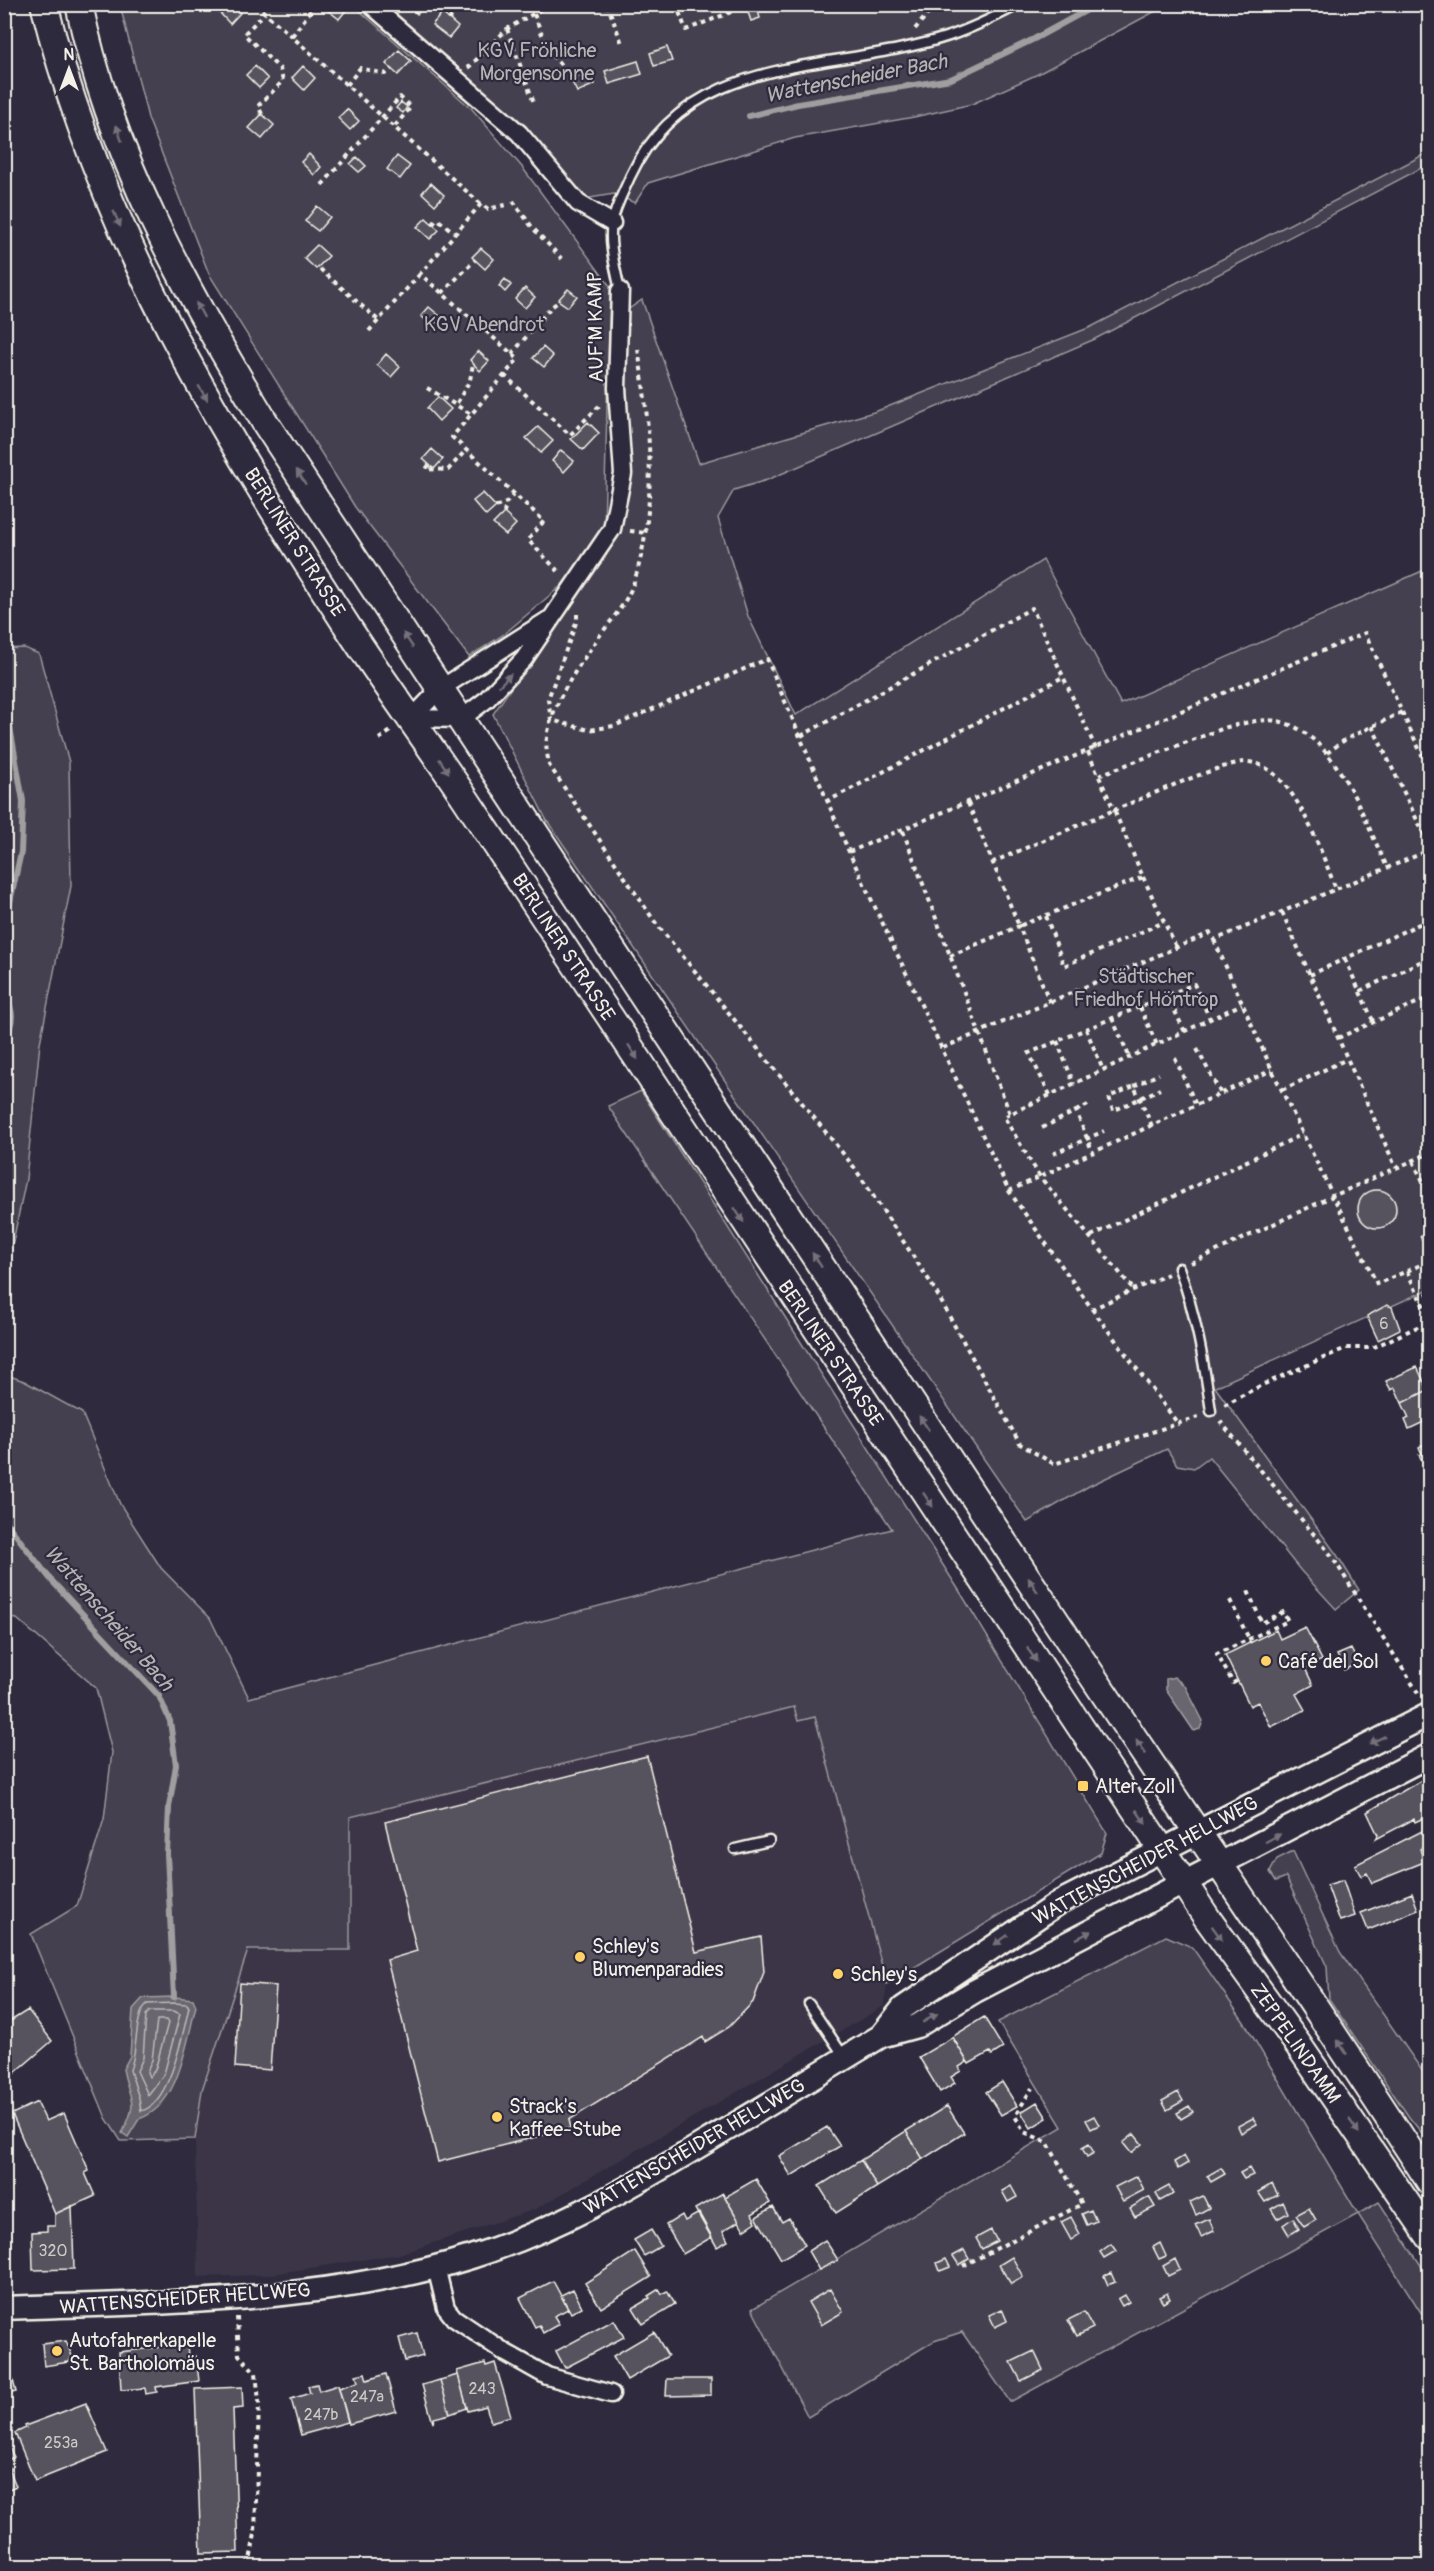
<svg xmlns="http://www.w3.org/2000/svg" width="1434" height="2571" font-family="Pangolin,sans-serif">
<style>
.built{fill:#3b3647}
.green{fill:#454050;stroke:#9c989c;stroke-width:1.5}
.water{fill:#6a6670;stroke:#a19ea0;stroke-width:1.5}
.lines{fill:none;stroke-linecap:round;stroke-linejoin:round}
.shore{stroke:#bdb9b8;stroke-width:1.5}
.stream{stroke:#a19ea0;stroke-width:6}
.building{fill:#56525f;stroke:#f4f1e8;stroke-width:1.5}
.lane-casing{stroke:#f4f1e8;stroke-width:13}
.street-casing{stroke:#f4f1e8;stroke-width:21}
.secondary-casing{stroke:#f4f1e8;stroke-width:27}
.primary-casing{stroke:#f4f1e8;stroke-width:30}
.path{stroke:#f4f1e8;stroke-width:4;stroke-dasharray:4.5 4.5;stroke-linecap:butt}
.lane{stroke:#2f2a3d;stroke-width:8}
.street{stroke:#2f2a3d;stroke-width:16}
.secondary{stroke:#2f2a3d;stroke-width:22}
.primary{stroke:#2f2a3d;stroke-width:26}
.oneway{fill:#747079}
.poi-dot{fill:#ffd166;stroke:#2f2a3d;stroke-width:2}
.labels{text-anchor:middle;stroke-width:4.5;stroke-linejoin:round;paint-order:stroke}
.number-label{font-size:16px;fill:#ccc9c6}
.park-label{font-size:20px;fill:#b7b3b3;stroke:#2f2a3d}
.street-label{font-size:20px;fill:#f4f1e8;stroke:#2f2a3d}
.poi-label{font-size:20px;fill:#f4f1e8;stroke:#2f2a3d;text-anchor:start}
.water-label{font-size:21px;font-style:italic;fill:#b6b2b2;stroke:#2f2a3d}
</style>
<rect width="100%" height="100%" fill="#2f2a3d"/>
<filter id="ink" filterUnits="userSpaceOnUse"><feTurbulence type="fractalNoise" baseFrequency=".0167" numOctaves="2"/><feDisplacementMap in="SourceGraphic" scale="12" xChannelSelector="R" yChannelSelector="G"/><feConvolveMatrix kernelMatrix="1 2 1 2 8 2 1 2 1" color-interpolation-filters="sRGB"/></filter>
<g filter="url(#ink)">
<path class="built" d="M795,1707l3,14 17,-4 72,267 -3,22 -348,203 -136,45 -134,21 -68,2 -3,-138 7,-49 46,-140h102v-133z"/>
<path class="green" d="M120,5h233l119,104 50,58 88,119 -6,242 -42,57 -59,50 -34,22 -114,-150 -146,-233 -61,-156z
M381,5h786l-129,69 -66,30 -58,13 -119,21 -147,45 -13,20 -21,-9 -36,6z
M1429,152v12l-334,175 -328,141 -33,10 -16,28 30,98 48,99 247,-155 78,144 308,-136v721l-214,98 122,168 22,35 -23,19 -35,-38 -92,-114 -15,11 -17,-3 -10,-16 -78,37 -62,36 -481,-703 -53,-105 127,-184 3,-217 19,-13 57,163 178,-52 214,-84z
M24,648l15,6 30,108 2,124 -31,157 -14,136 -13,63 -8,13 -1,-606z
M641,1091l321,504 145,238 -6,20 -214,131 -72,-267 -17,4 -4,-14 -444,110v133h-102l-46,140 -7,49 -74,2 -15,-23 -75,-184 46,-28 27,-87 8,-67 -16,-64 -79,-69 -12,-2 -1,-243 20,7 58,32 38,91 41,64 49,50 39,80 643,-169 -284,-423z
M1293,1851l47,101 83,120 6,28v42l-20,-25 -80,-118 -2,-32 -41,-90 -10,4 -6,-9 7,-13z
M1166,1936l26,11 52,75 114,192 21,-12 51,77 -1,46 -71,-111 -348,188 -48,-70 -28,9 -126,76 -56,-108 310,-182 -64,-105z"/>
<path class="water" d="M1174,1677l11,9 18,35 -3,8 -6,2 -28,-41v-11z
M174,1997l19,2 3,7c-10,37 -16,99 -57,113l-11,18 -6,-4c18,-33 7,-32 1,-64l7,-13 3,-47 10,-11z"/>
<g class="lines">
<path class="shore" d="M174,2003l13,1 2,3c-6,26 -19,98 -48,104l-2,-13 -9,-28c8,-19 4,-55 17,-66z
M150,2011h24l6,3 -16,60 -16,21 -11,-24 6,-13 3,-43z
M157,2020h9l2,3 -13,47 -6,7 -2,-5 5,-12z"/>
<path class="stream" d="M749,116l49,-12 153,-25 83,-40 64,-35
M4,693l19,108 -2,51 -17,77
M4,991c9,19 12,29 0,48
M4,1520l48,61 107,115 11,25 6,44 -7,42 -2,47 7,143"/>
</g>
<path class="building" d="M226,4h5l9,9 -10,11 -11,-12z
M328,4h13l6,5 -8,10 -14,-11z
M407,4h17l1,2 -8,8z
M756,4l4,14 -9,3 -5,-15z
M442,13l16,14 -9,11 -17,-13z
M667,47l5,14 -18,5 -4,-13z
M399,50l12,11 -13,14 -12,-11z
M638,61l4,13 -33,10 -4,-13z
M255,66l13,13 -9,9 -13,-13z
M303,66l12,12 -11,12 -12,-12z
M590,72l5,12 -18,8 -6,-12z
M401,102l6,5 -4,6 -7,-5z
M347,109l12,12 -9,9 -12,-12z
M262,114l12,11 -12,14 -13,-11z
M309,154l12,13 -7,8 -13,-13z
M397,156l13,10 -10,13 -13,-10z
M357,157l9,9 -7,6 -9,-8z
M431,183l13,12 -9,10 -13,-12z
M317,206l13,11 -12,14 -13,-10z
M426,218l13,12 -9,9 -13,-12z
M317,245l12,11 -13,13 -12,-11z
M481,248l13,11 -9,10 -13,-12z
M505,279l6,6 -6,7 -6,-6z
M525,288l10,9 -10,11 -10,-9z
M568,289l9,7 -9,11 -10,-7z
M429,307l12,10 -8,9 -12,-10z
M543,347l10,9 -9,11 -11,-9z
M478,351l11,10 -9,10 -10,-11z
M386,354l14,13 -9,10 -14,-12z
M438,397l13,12 -12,12 -12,-13z
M588,422l11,11 -16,17 -12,-11z
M538,427l15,14 -12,12 -15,-15z
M432,449l11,10 -9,10 -11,-10z
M561,450l13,11 -10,11 -12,-11z
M483,493l13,14 -10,9 -13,-15z
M504,513l12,11 -10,11 -13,-11z
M1358 1209a19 19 0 1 1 38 0a19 19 0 1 1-38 0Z
M1387,1305l5,2 8,22 -22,11 -11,-24z
M1417,1367l11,23 -26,13 -7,-15 -4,2 -5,-9z
M1428,1390l2,29 -21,10 -4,-9 4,-2 -7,-15z
M1430,1441v34l-11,-20 3,-1 -3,-7z
M1305,1627l17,33 -17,8 8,17 -17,9 9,16 -34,17 -13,-25 -8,4 -25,-51 51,-25 4,9z
M1430,1645v19l-8,-15z
M1351,1649l7,14 -14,7 -7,-15z
M647,1756l49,196 65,-15 3,35 -11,30 -24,25 -24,15 -2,-5 -134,83 2,8 -133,34 -51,-202 30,-9 -32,-129z
M1425,1778l5,8v29l-15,7 -1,-3 -38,20 2,-4 -11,-23z
M1430,1827v17l-10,5 4,13 -52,21 -5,-10 -6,3 -6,-11z
M1343,1880l12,36 -15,5 -13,-36z
M1412,1893l6,17 -50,20 -7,-17z
M240,1983l36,3 -6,84 -35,-3z
M28,2010l24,31 -48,41v-57z
M984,2017l19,31 -11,7 -2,-3 -21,12 -17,-27z
M953,2037l14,25 -8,5 2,4 -10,6 4,6 -15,9 -21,-35z
M1002,2082l15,24 -16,9 -15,-23z
M1178,2092l5,9 -16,9 -5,-9z
M37,2102l9,19 18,-8 25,58 -4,2 10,23 -40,18 -43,-100z
M1037,2102l10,16 -16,10 -10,-16z
M947,2106l17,27 -41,26 -17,-28z
M1189,2106l4,6 -12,7 -4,-6z
M1094,2116l5,9 -8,4 -5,-9z
M1253,2118l4,6 -16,9 -3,-7z
M827,2127l13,19 -49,30 -12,-20z
M906,2131l17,28 -46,28 -16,-27z
M1134,2134l8,10 -11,9 -8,-10z
M1089,2144l5,9 -7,4 -5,-9z
M1184,2156l4,7 -10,6 -4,-7z
M861,2160l16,27 -41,26 -17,-27z
M1221,2168l4,6 -14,8 -4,-6z
M1249,2168l4,7 -9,4 -4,-6z
M1137,2176l7,14 -21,11 -8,-14z
M756,2179l14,24 -18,11 4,8 -12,8 -19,-33z
M1272,2184l6,11 -13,7 -7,-10z
M1011,2186l6,11 -9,5 -6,-11z
M1169,2186l4,8 -13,7 -4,-8z
M723,2193l16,28 -16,10 5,10 -11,6 -22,-38z
M1203,2196l6,12 -13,7 -6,-13z
M1149,2197l6,10 -20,10 -5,-9z
M1283,2202l5,11 -11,6 -6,-10z
M72,2206l2,63 -41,1 -1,-38 15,-1v-5h8v-12z
M773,2207l9,15 7,-4 16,27 -24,14 -25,-42z
M1309,2208l7,12 -12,7 -8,-12z
M1091,2210l5,11 -9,4 -5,-11z
M699,2213l13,24 -29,17 -17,-29 16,-10 3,6z
M1071,2217l9,17 -9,6 -10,-18z
M1293,2218l6,11 -10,6 -6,-10z
M1209,2219l5,12 -13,6 -5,-12z
M651,2230l10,16 -17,10 -10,-16z
M991,2230l6,11 -15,8 -6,-11z
M825,2240l13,20 -19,10 -11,-19z
M1160,2243l6,13 -7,3 -6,-12z
M1111,2244l5,7 -12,7 -4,-6z
M964,2250l5,9 -10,6 -6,-9z
M635,2251l16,26 -50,31 -16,-25z
M1012,2257l11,20 -12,7 -12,-19z
M946,2259l4,8 -10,4 -3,-8z
M1175,2259l5,11 -12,6 -5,-10z
M1111,2273l4,9 -7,3 -4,-9z
M553,2281l15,28 -14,7 5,8 -16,9 -4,-8 -4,2 -15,-29z
M573,2289l9,18 -11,6 -10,-18z
M659,2289l3,5 5,-3 8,13 -32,20 -10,-16 17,-10 -2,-2z
M830,2289l13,23 -22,13 -13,-23z
M1167,2293l3,6 -7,4 -4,-6z
M1125,2295l4,7 -7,4 -4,-7z
M1002,2309l5,12 -12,6 -6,-12z
M1084,2312l9,16 -16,8 -9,-16z
M614,2320l10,17 -59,31 -9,-17z
M654,2332l14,24 -41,24 -14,-24z
M417,2333l6,23 -18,5 -6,-23z
M66,2341l6,15 -3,6 -25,4 -2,-22z
M187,2344l1,13 8,-1 3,25 -43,6 1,5 -11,2 -1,-6 -24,2 -2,-38z
M4,2346l12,46 -12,3z
M1034,2351l9,19 -22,11 -10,-19z
M485,2363l1,3 9,-3 16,53 -20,6 -5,-16 -18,5 -11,-40z
M365,2373l2,7 19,-6 10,37 -47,13 -10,-36 19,-6 -2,-7z
M458,2375l9,33 -17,6 -10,-34z
M667,2379h44v16l-45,1z
M440,2380l10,34 -16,4 -1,5 -11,-38z
M317,2384l2,7 19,-6 10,37 -47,13 -10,-36 19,-6 -2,-7z
M242,2387l1,21 -10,1 5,143 -37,1 -6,-164z
M86,2403l21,49 -72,29 -20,-48 11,-5 -1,-2z
M4,2439l10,18 -10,5z
M6,2461l10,25 -12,5v-29z"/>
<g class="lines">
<g class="lane-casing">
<path id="lane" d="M620,291c-4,-21 -12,-47 -8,-68 3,-16 12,-32 18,-46 59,-128 208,-104 319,-141 24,-8 48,-20 71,-32
M1179,1268c17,46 25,95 32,143
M735,1849l34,-8
M809,2004l36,54"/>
</g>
<g class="street-casing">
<path id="street" d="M370,4l149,129 59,70 34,20
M412,718l49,1 25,-19 38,-41 88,-130 11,-55 -6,-86 3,-97
M412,718l28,-29 108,-69
M436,2267l10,41 8,10 52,35 41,23 64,18"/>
</g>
<g class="secondary-casing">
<path id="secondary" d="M881,2036l22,-28 157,-106 370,-188
M4,2308c157,-6 317,-4 467,-51 83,-26 158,-69 233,-114 59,-35 118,-71 177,-107l36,-10 58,-35 455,-236"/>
</g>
<g class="primary-casing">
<path id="primary" d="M44,4c58,232 177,427 305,625 37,57 78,112 116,169l742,1120 90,125 133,194
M79,4c30,150 109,291 187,420 259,396 522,790 782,1185 126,192 258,379 382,573"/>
</g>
<path class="path" d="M255,4l226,200 7,5 22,-5
M607,4l16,42
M676,4l10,26 60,-24
M534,14l15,38 25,27
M449,20l10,-16
M507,29l27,74
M915,29l21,-25
M292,36l24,-32
M468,68l39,-39 43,-25
M347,85l13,-17 25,6 6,-5
M262,114l-4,-8 25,-25 -3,-12 -36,-35 21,-21
M322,185l78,-88 11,10 -17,20
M513,201l19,26 30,32
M481,204l-61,70 98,85 -66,78 92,84 -16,19 32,33
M433,224l4,-5 18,14
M320,269l58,51
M442,293l33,-33
M369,331l51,-57
M638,349c12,77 20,154 -3,230 -9,28 -29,46 -44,69 -18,26 -40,59 -44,90 -2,9 1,19 2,27l106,157 199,245 77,116 89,161 34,20 144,-47
M512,354l39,-47 9,-6
M504,375l66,60 30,-30
M427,388l44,26
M457,403l13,-23 3,-16
M429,465l-3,4 22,1 18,-20
M496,507l9,-4
M504,513l2,-10 8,-9
M630,531l16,2
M577,614v6l-29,79 3,21 38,10 25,-4 153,-67 82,193 160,339 83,118 76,-35
M1372,726l58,121
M801,736l231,-128 64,141
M379,739l12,-8
M1088,752l26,58c25,-10 113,-50 134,-48 46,4 73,91 88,127
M1327,753l19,-14 56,-27
M1099,775l128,-48c15,-3 34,-9 50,-6 59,11 87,99 110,146
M826,802l237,-125
M968,803l51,123 124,-49 -29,-67 -121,52
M903,831l107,283 232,-110
M849,852l516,-219 65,139
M1143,877l33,70
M1282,912l114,256
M1046,916l18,50 100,-44
M1214,940l58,130 61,126 97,-43
M950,956l69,-30 31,77
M1345,959l29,64
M1310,975l120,-56
M1360,991l70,-34
M1167,995l18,37
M1140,1007l17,38
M1112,1018l17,38
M1086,1029l17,41
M1338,1038l92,-41
M1057,1041l17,43
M943,1048l267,-115 4,7 216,-90
M1197,1049l24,45
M1175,1058l21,47
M1134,1086l25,-12
M1282,1090l65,-31
M1050,1095l-21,-42 165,-69 16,35
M1076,1111l14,-7
M1010,1114l-6,3 36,60 94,113
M1152,1126l-18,-40 -25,11 4,14 47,-22
M1042,1128l34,-17 17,42
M1053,1154l51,-23
M1413,1161l17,35
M1009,1191l263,-121
M1421,1235l9,20
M1091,1236l212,-102
M1191,1263l142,-67 44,88 30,-13 12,26
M1407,1271l23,-10
M1430,1293l-11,4 11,22
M1092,1309l87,116
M1224,1405l36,-19 86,-38h26l58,-27
M1220,1421l111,134 89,141
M1230,1600l21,43
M1237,1681l-4,2 -16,-29 71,-33 -5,-9 -21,11 -14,-32
M963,2266l119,-62 -35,-62 -23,-10 -9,-16 17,-28
M237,2317l2,38 17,18 3,28 -4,133 -5,26 -7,6"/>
<use href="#lane" class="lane"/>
<use href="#street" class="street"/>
<use href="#secondary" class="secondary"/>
<use href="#primary" class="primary"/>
</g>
<defs><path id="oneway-solid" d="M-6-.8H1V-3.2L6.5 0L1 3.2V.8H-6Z" transform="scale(1.5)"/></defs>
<g class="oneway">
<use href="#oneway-solid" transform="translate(119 133) rotate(-109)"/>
<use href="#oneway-solid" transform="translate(117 219) rotate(66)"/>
<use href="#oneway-solid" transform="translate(200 310) rotate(-118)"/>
<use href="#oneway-solid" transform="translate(203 393) rotate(59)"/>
<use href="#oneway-solid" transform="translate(301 477) rotate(-123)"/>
<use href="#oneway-solid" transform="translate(408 640) rotate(-124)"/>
<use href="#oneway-solid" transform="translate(505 680) rotate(-46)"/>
<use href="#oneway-solid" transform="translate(444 766) rotate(56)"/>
<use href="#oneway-solid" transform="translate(633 1052) rotate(57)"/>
<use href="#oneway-solid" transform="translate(739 1215) rotate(57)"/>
<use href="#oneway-solid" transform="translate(817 1260) rotate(-123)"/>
<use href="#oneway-solid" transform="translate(924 1423) rotate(-124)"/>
<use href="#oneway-solid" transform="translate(928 1500) rotate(56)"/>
<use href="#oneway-solid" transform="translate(1033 1585) rotate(-123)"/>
<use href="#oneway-solid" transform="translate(1032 1655) rotate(56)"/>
<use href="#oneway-solid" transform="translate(1377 1740) rotate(154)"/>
<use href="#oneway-solid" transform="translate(1141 1747) rotate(-124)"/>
<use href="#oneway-solid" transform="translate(1141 1817) rotate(56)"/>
<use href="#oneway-solid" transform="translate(1273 1838) rotate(-28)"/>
<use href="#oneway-solid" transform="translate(1217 1933) rotate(54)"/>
<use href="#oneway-solid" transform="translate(1084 1935) rotate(-27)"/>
<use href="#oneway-solid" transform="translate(1001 1940) rotate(145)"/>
<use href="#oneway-solid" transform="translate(930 2018) rotate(-31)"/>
<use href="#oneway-solid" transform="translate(1342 2047) rotate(-123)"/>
<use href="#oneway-solid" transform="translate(1354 2126) rotate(55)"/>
</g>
</g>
<g class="poi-dot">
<circle cx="1266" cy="1661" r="6"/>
<rect x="1077" y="1780" width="12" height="12" rx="3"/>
<circle cx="580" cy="1957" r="6"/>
<circle cx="838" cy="1974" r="6"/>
<circle cx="497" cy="2117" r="6"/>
<circle cx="57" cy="2351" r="6"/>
</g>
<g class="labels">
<g class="number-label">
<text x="1384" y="1329">6</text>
<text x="53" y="2256">320</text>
<text x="482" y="2394">243</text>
<text x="367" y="2402">247a</text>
<text x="321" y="2420">247b</text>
<text x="61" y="2448">253a</text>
</g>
<g class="park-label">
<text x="537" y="57">KGV Fröhliche<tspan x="537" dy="23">Morgensonne</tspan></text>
<text x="484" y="331">KGV Abendrot</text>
<text x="1146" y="983">Städtischer<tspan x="1146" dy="23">Friedhof Höntrop</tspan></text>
</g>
<g class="street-label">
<text transform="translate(595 327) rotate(-91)" y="7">AUF'M KAMP</text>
<text transform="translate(295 542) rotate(58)" y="7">BERLINER STRASSE</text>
<text transform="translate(564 947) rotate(57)" y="7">BERLINER STRASSE</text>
<text transform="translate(831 1353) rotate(56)" y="7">BERLINER STRASSE</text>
<text transform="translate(1145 1860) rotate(-28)" y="7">WATTENSCHEIDER HELLWEG</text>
<text transform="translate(1296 2043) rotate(55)" y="7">ZEPPELINDAMM</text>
<text transform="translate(694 2146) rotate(-30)" y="7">WATTENSCHEIDER HELLWEG</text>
<text transform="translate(185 2298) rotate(-4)" y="7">WATTENSCHEIDER HELLWEG</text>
</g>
<g class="poi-label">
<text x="1278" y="1668">Café del Sol</text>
<text x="1095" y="1793">Alter Zoll</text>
<text x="592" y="1953">Schley's<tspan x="592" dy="23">Blumenparadies</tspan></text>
<text x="850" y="1981">Schley's</text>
<text x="509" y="2113">Strack's<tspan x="509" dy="23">Kaffee-Stube</tspan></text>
<text x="69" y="2347">Autofahrerkapelle<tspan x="69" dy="23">St. Bartholomäus</tspan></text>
</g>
<g class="water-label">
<text transform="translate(856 78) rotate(-11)" y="7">Wattenscheider Bach</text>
<text transform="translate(109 1618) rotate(49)" y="7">Wattenscheider Bach</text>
</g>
</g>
<rect width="1434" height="2571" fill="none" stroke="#2f2a3d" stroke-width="24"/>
<rect x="12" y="12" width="1410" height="2547" fill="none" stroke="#f4f1e8" stroke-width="2" filter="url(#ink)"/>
<g transform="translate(69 69)" stroke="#2f2a3d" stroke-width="4.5" paint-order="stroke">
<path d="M0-4.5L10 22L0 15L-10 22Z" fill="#f4f1e8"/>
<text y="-9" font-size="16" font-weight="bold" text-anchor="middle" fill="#f4f1e8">N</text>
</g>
</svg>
